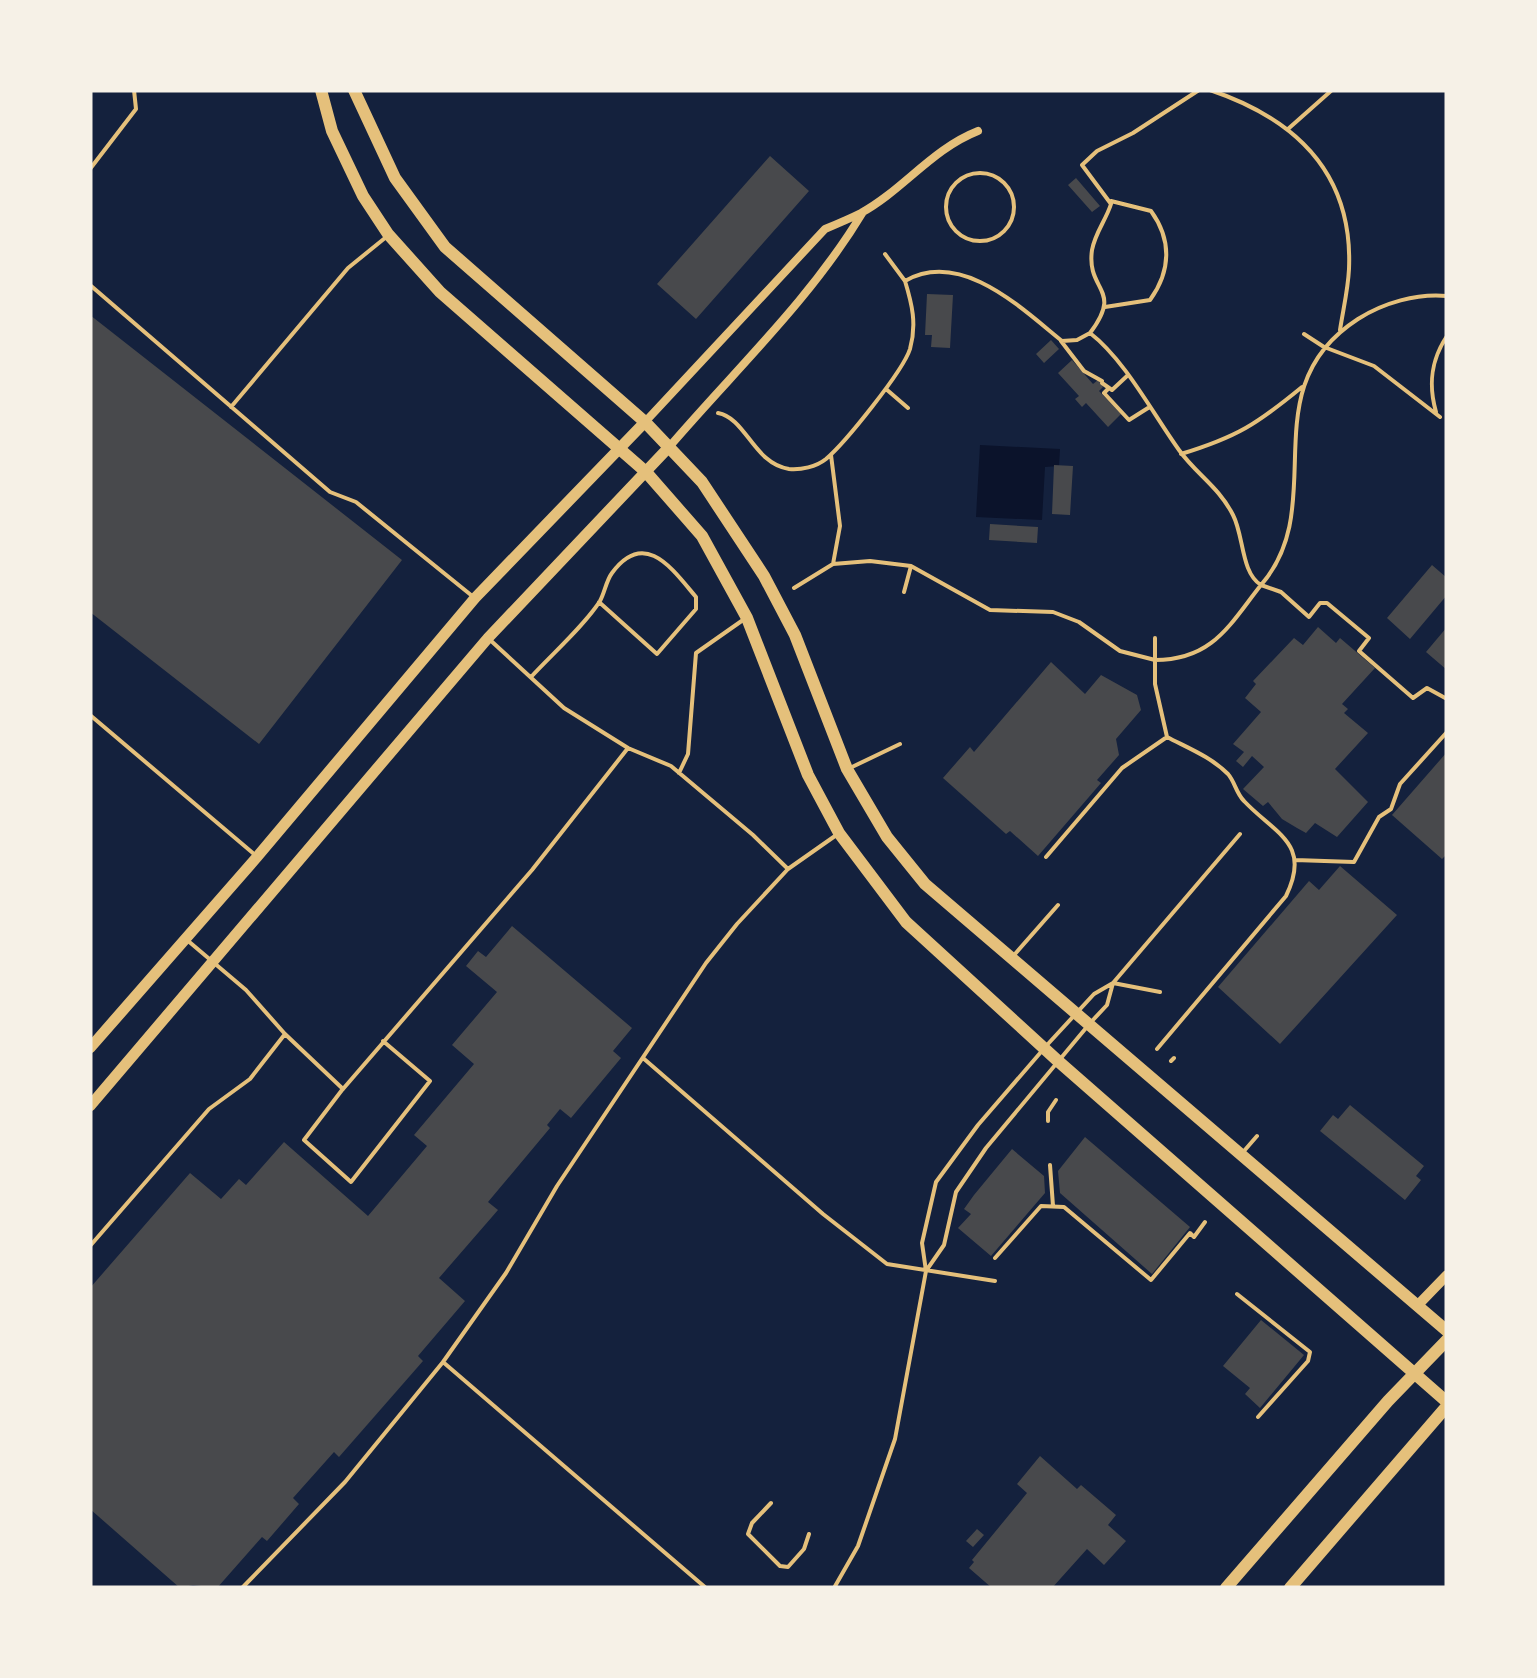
<svg xmlns="http://www.w3.org/2000/svg" width="1537" height="1678" font-family="Lora,serif">
<style>
.water{fill:#0b132b}
.building{fill:#48494c}
.lines{fill:none;stroke-linecap:round;stroke-linejoin:round}
.path{stroke:#e5c07b;stroke-width:4}
.service{stroke:#e5c07b;stroke-width:4}
.minor{stroke:#e5c07b;stroke-width:8}
.tertiary{stroke:#e5c07b;stroke-width:10}
.secondary{stroke:#e5c07b;stroke-width:11}
.primary{stroke:#e5c07b;stroke-width:12}
</style>
<rect width="100%" height="100%" fill="#14213d"/>
<path class="water" d="M980,445l80,4 -1,17 -14,1 -3,53 -66,-3z"/>
<path class="building" d="M770,156l39,35 -113,128 -39,-35z
M1076,178l24,28 -8,6 -24,-27z
M927,294l26,1 -3,53 -19,-1 1,-12h-7z
M90,315l312,245 -143,184 -169,-132z
M1051,340l8,9 -15,14 -8,-9z
M1072,360l21,24 5,-4 5,7 -4,4 22,23 -13,13 -22,-24 -4,4 -7,-8 4,-3 -21,-23z
M1054,465l19,1 -3,49 -18,-1z
M990,524l48,3 -1,16 -48,-3z
M1432,565l15,13v17l-37,44 -23,-21z
M1318,627l18,16 4,-5 35,30 -33,36 6,5 -4,4 24,20 -33,36 33,33 -31,35 -22,-14 -9,10 -9,-5 -15,-9 -14,-17 -5,4 -20,-17 21,-22 -12,-11 -9,11 -7,-6 8,-9 -11,-8 28,-32 -16,-14 11,-14 -3,-3 41,-43 9,7z
M1447,627v43l-21,-18z
M1051,662l34,32 16,-19 36,20 4,15 -25,29 3,16 -22,25 4,3 -63,73 -28,-25 -4,3 -63,-56 27,-31 4,5z
M1447,752v102l-5,5 -50,-44z
M1340,866l57,49 -117,129 -62,-57 91,-106 10,9z
M512,926l120,102 -19,23 8,7 -50,60 -11,-9 -13,16 3,3 -62,74 10,8 -59,68 26,23 -47,55 5,5 -84,96 -5,-5 -41,46 6,6 -32,37 -5,-4 -45,51 -24,-3 -13,3 -90,-79v-221l100,-115 31,26 18,-20 7,6 38,-43 84,74 59,-70 -13,-11 60,-71 -22,-19 45,-53 -31,-26 12,-15 8,6z
M1350,1105l74,61 -8,10 5,4 -16,20 -85,-69 13,-16 5,4z
M1085,1137l105,90 -38,47 -92,-81 -2,-22z
M1012,1149l32,27 1,17 -54,63 -33,-28 13,-14 -7,-5 10,-14z
M1261,1320l43,35 -44,53 -15,-14 5,-6 -27,-22z
M1040,1456l37,33 4,-4 35,30 -8,10 18,16 -22,24 -17,-16 -35,39h-60l-23,-20 5,-6 -2,-2 55,-67 -10,-9z
M977,1529l7,6 -11,12 -7,-6z"/>
<g class="lines">
<path class="path" d="M1210,90c86,29 143,84 139,179 -1,21 -6,41 -9,61
M1288,129l44,-39
M885,254l20,27
M1447,296c-30,-3 -64,7 -89,23 -109,70 -26,185 -97,266l20,7 28,25 11,-14h7l42,35 -10,13 54,47 14,-10 20,11
M1105,307l45,-7c21,-29 22,-60 1,-89l-40,-10
M1090,333c34,-45 -4,-41 2,-83 3,-17 14,-30 19,-46l-29,-39 15,-14 36,-18 66,-43
M1304,334l20,13 50,19 66,51
M1061,341l23,30 18,10
M1102,383l10,7 15,-14
M886,389l22,19
M1108,389l-4,4 25,27 19,-12
M1436,412c-8,-28 -5,-52 11,-76
M718,413c28,5 36,51 71,56 12,1 27,-2 37,-10 19,-16 77,-88 84,-110 7,-25 2,-45 -5,-68 56,-32 116,27 157,60l15,-1 13,-7c35,27 63,81 89,117 17,24 40,37 54,65 11,21 8,58 28,70 -31,39 -48,75 -106,75v-22
M1181,454c56,-17 76,-30 121,-67
M831,455l9,71 -7,38
M794,588l39,-24 37,-3 41,5 79,44 63,2 26,10 41,29 35,9v24l12,53c21,11 44,20 61,37 7,8 8,19 16,27 31,33 68,42 42,95l-129,153
M904,592l7,-26
M1046,857l76,-89 45,-31
M1295,860l59,2 25,-45 12,-8 9,-25 47,-52
M1171,1061l3,-3
M1048,1121v-9l8,-12
M1050,1165l3,41
M995,1258l46,-52 23,1 87,73 39,-47 4,4 11,-15"/>
<path class="service" d="M90,169l46,-60 -2,-19
M946 207a34 34 0 1 1 68 0a34 34 0 1 1-68 0Z
M90,285l240,207 26,10 115,93
M231,407l117,-139 37,-30
M489,639l75,69 64,40 43,18 82,69 35,34
M531,677c19,-21 54,-52 69,-76 5,-9 6,-20 12,-28 33,-45 61,-3 84,24v12l-39,45 -58,-52
M90,715l164,139
M852,767l48,-23
M679,773l9,-19 8,-101 47,-33
M187,940l59,50 39,44 58,55 189,-219 96,-122
M1015,954l43,-49
M1113,983l47,9
M1092,1021l15,-16 6,-22
M1047,1045l47,-51 19,-11 127,-149
M643,1058l180,156 64,50 108,17
M342,1090l-38,50 47,42 79,-101 -47,-40
M1244,1151l13,-15
M90,1246l119,-137 41,-30 35,-45
M926,1271l18,-26 12,-53 30,-44 100,-120
M1237,1294l73,58 -2,9 -50,56
M443,1362l63,-89 51,-87 149,-223 31,-39 51,-55 47,-33
M771,1503l-19,20 -4,11 32,32 8,1 16,-18 5,-15
M242,1588l103,-106 98,-120 263,226
M834,1588l24,-42 37,-107 31,-168 -4,-28 14,-61 42,-57 63,-73"/>
<path class="minor" d="M645,422l180,-193c12,-5 24,-10 36,-16 42,-23 71,-64 117,-82
M670,446c66,-77 140,-146 193,-234"/>
<path class="tertiary" d="M1417,1306l30,-31"/>
<path class="secondary" d="M90,1048l167,-191 218,-259 170,-176
M90,1106l398,-468 182,-192"/>
<path class="primary" d="M321,90l11,41 31,65 25,38 52,58 206,180 56,64 45,82 61,157 31,58 67,89 152,139 389,341
M354,90l41,88 50,69 200,175 57,60 62,94 31,59 52,134 40,68 38,47 522,447
M1226,1588l162,-187 59,-61
M1290,1588l157,-182"/>
</g>
<rect width="1537" height="1678" fill="none" stroke="#f6f1e7" stroke-width="185"/>
</svg>
